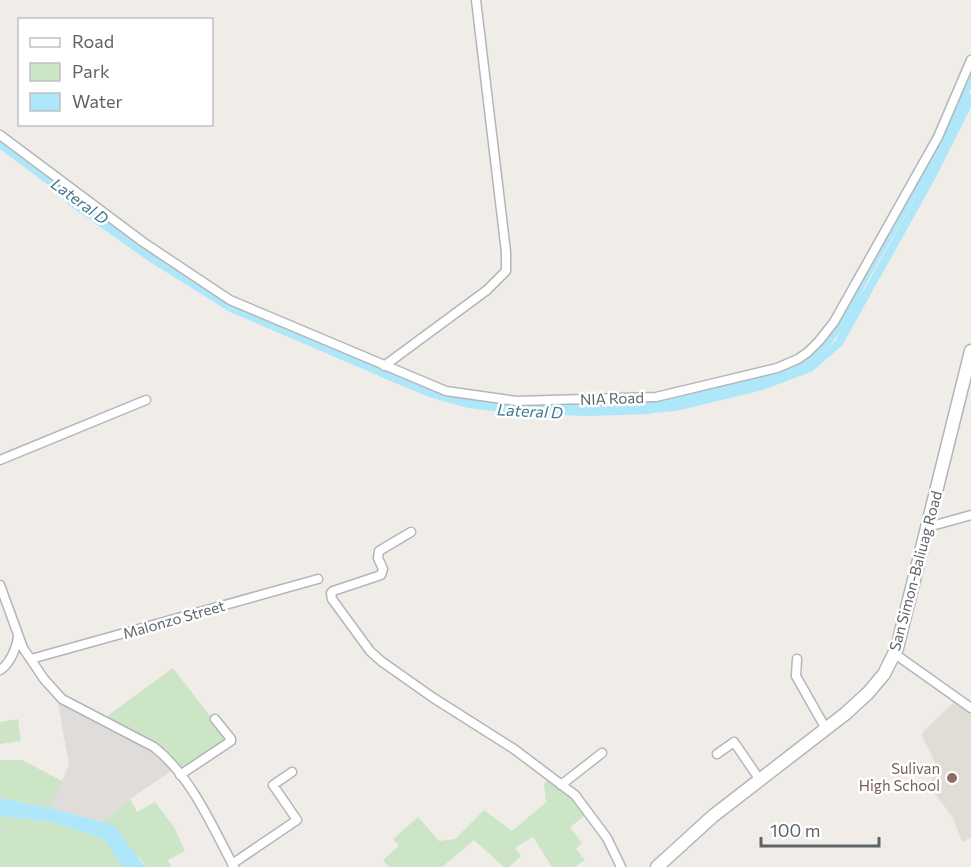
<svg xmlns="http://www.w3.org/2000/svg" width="971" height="867" font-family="Commissioner,sans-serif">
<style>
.industrial{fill:#dfdcda}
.education{fill:#e0dcd6}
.green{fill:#cce5c6}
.water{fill:#aee7f9}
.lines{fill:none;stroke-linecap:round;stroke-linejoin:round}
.canal{stroke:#aee7f9;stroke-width:8}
.street-casing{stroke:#b3b6b9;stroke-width:11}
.secondary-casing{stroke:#b2b6b9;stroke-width:15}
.street{stroke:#fff;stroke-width:8}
.secondary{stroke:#fff;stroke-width:12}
.education-dot{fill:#8d6e63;stroke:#fff;stroke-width:2}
.labels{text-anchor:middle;stroke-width:5;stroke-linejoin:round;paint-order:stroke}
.street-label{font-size:15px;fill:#5f6467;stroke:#fff}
.education-label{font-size:15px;fill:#785e54;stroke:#fff;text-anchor:end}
.water-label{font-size:16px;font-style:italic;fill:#417892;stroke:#fff}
</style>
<rect width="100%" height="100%" fill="#f0ece8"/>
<path class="industrial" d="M58,703l28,12 65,34 22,21 -43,29 -27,23 -53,-14 19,-43z"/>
<path class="education" d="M955,701l16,12v125l-9,4 -9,-24 -25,-34 11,-13 -18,-37z"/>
<path class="green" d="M173,668l56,73 -48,28 -75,-52z
M18,719l3,22 -21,3v-22z
M0,760h22l40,21 -12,27 -50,-10z
M549,779l25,18 13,17 -17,13 12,16 -6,6 9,11 -11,7h-22l-19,-30 -18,11 6,8 -12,11h-5l-30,-27 -32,27h-53l-6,-7 16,-14 -6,-7 25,-22 21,24 16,-2 29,-29 28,21 34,-29 -2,-18z
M130,799l7,13 18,-10 19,25 11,24 -17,9 3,7h-26l-2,-5 -40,-40z
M0,816l52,6 53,17 18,28h-123z"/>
<path class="water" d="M971,68v21l-33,69 -70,122 -21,43 -17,22 -20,19 -46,19 -95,23 -20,8 -60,2 -70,-2 -51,-6 -39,-11 -29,-12 -170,-73 -80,-50 -81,-57 -14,-15 -55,-41v-10l213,154 249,103 180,5 167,-46 128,-211 16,-30z
M0,798l54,11 60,16 31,42h-22l-19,-28 -52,-17 -52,-6z"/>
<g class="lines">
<path class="canal" d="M653,409l22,-2 87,-21 48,-18 29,-25 93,-167 39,-78"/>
<g class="street-casing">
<path id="street" d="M0,135l143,107 87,58 216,91 70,10 140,-4 121,-29 21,-9 10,-7 11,-11 15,-19 104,-185 33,-77
M384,366l103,-76 19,-19v-19l-30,-252
M0,460l146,-60
M928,527l43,-12
M411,532l-32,19 -1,7 5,11 -2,6 -48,16 -2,2 1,6 38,52 11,10 51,36 82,52 61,46 32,43 14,29
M0,585l23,63 21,31 18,20 92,48c37,29 58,79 80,120
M895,654l76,54
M31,659l287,-80
M797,659l-1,17 30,53
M0,670c10,-6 17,-23 18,-34
M717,754l17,-12 26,38
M180,775l51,-34v-2l-16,-20
M561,785l41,-32
M232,864l65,-44 -24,-35 19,-13"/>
</g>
<g class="secondary-casing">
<path id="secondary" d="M657,867l56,-51 132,-102 23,-21 16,-19 13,-26 74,-297"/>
</g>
<use href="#street" class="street"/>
<use href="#secondary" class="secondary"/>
</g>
<circle class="education-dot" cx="952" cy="778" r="6"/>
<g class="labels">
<g class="street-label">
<text transform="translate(612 399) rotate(-2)" y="5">NIA Road</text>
<text transform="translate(916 571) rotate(-75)" y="5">San Simon-Baliuag Road</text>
<text transform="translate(174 620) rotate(-16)" y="5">Malonzo Street</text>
</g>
<g class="education-label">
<text x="940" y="774">Sulivan<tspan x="940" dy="17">High School</tspan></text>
</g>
<g class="water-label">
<text transform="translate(80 201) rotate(36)" y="6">Lateral D</text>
<text transform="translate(530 411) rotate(3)" y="6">Lateral D</text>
</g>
</g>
<rect x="18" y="18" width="195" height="108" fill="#ffffff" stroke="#bfc1c2" stroke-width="1.5"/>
<rect x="30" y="38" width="30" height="9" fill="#ffffff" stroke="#bfc1c2" stroke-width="1.5"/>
<text x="72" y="48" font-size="18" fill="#5f6467">Road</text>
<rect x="30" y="63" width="30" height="18" fill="#cce5c6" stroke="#bfc1c2" stroke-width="1.5"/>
<text x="72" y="78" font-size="18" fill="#5f6467">Park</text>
<rect x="30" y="93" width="30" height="18" fill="#aee7f9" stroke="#bfc1c2" stroke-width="1.5"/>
<text x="72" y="108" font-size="18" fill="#5f6467">Water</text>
<path d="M761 837v9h118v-9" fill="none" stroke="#5f6467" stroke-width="3"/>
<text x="770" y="837" font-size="18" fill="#5f6467" stroke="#ffffff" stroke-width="4.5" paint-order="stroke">100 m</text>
</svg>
